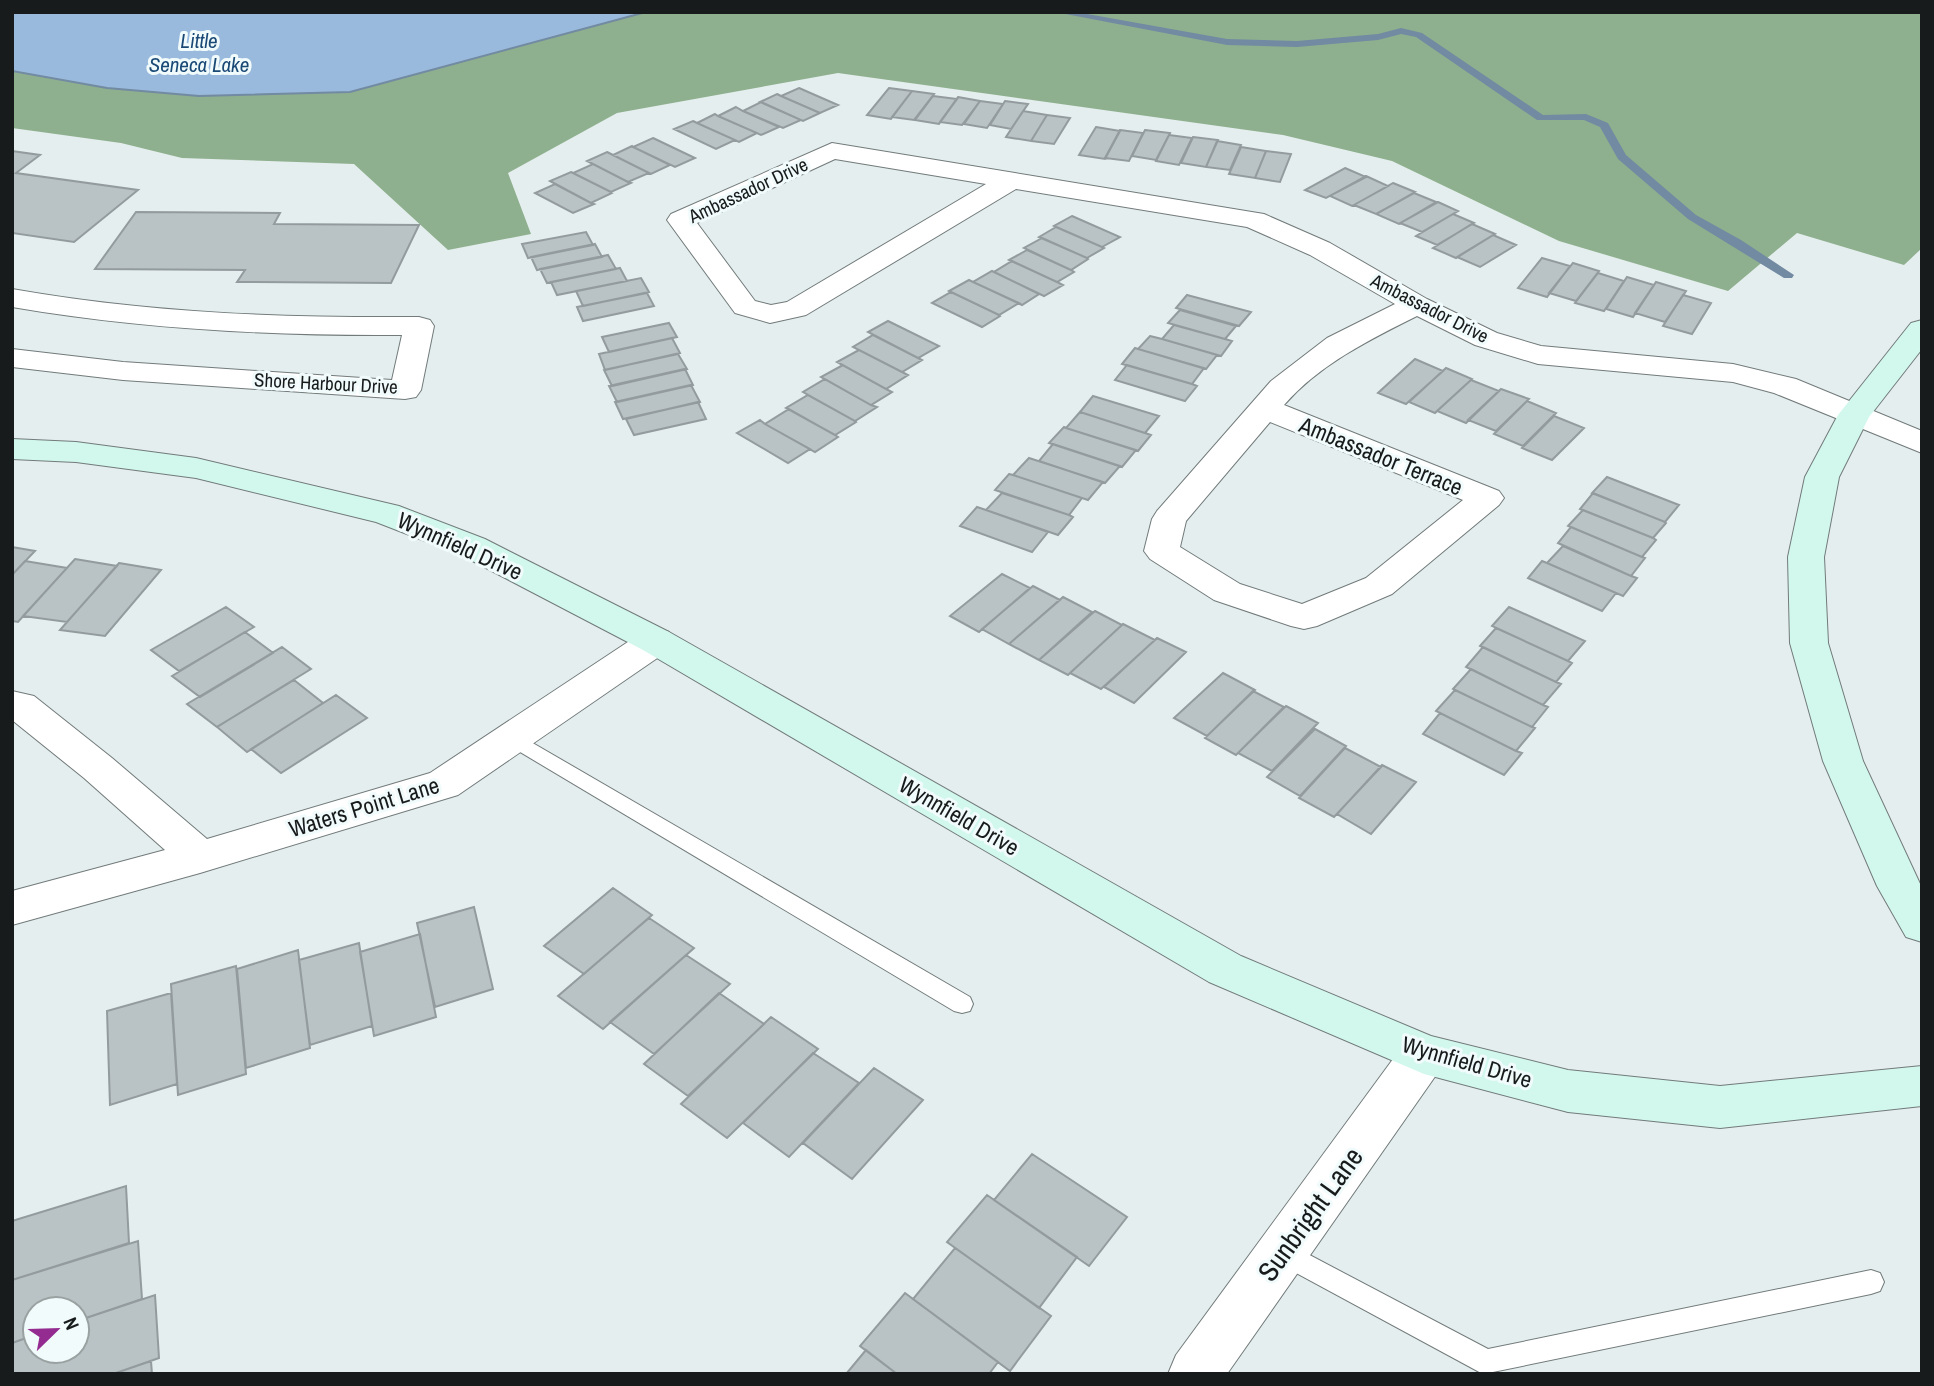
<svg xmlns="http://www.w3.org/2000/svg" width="1934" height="1386" font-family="'Archivo Narrow',sans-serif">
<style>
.forest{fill:#8eb08e}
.water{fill:#99badc;stroke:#728aa2;stroke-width:2}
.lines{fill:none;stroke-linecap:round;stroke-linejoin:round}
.stream{fill:#728aa2;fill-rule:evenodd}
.building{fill:#b9c2c5;stroke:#939b9e;stroke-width:2}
.lane-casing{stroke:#727a7a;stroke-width:2}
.street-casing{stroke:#727a7a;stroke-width:2}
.secondary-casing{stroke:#727a7a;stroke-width:2}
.lane{fill:#fff;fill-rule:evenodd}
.street{fill:#fff;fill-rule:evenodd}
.secondary{fill:#d2f8ed;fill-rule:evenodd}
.labels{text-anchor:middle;stroke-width:6;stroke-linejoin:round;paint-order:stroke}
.far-street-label{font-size:19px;fill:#181b1b;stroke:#f1fbfb}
.far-water-label{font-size:21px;font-style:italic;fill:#1a4976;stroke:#f1fbfb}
.street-label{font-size:23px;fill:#181b1b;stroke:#f1fbfb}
.near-street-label{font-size:28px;fill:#181b1b;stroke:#f1fbfb}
</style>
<rect width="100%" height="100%" fill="#e4eeee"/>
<path class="forest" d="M646,12h1276v236l-18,17 -107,-32 -69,58 -169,-50 -167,-80 -109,-26 -445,-62 -221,40 -109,60 23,61 -83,16 -94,-86 -172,-6 -61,-15 -109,-15v-57l95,17 243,4z"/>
<path class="water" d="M12,12h634l-296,80 -151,4 -92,-8 -95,-17z"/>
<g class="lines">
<path class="stream" d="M1055,12h21l151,27 70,2 81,-7 23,-6 21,5 121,82 43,-1 22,9 18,32 70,60 45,25 53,35 -2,3h-8l-96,-59 -70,-60 -18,-32 -16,-7h-47l-121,-83 -15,-3 -23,6 -81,7 -70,-2z"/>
</g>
<path class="building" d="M799,88l39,17 -18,8 -39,-17z
M889,88l23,3 -21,28 -24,-4z
M912,91l22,3 -20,26 -22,-3z
M777,94l4,2 39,17 -17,8 -43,-19z
M933,96l24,3 -18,25 -24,-4z
M958,97l22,4 -18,24 -22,-3z
M980,101l23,3 -16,24 -23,-4z
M1005,101l23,3 -17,25 -21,-4z
M761,102l40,18 -18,8 -40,-17z
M736,107l7,4 36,16 -18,8 -43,-19z
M1023,111l24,4 -16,26 -25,-4z
M715,114l3,2 39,17 -18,9 -42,-19z
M1047,115l23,3 -16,26 -23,-3z
M693,121l4,2 38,17 -19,9 -42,-20z
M1096,127l24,4 -15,28 -26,-4z
M1120,130l23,3 -14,28 -24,-3z
M1145,130l25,3 -14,27 -24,-4z
M1169,135l23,3 -13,27 -23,-4z
M1193,137l25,3 -12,27 -25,-4z
M653,138l42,20 -20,9 -42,-20z
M1217,141l24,4 -11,25 -24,-3z
M632,146l1,1 37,18 -19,9 -38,-19z
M1241,147l25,4 -11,27 -26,-4z
M12,151l28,4 -24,18 122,17 -64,52 -62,-9z
M1266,151l25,3 -11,28 -25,-4z
M607,152l42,21 -21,9 -41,-21z
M593,164l35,18 3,1 -20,9 -38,-19z
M1345,168l21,9 -40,21 -21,-8z
M571,172l40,20 1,1 -21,10 -41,-22z
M1366,176l22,10 -36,20 -22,-10z
M1393,183l22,9 -39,22 -22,-9z
M555,184l36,19 3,1 -21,9 -38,-20z
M1414,193l22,9 -37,22 -23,-10z
M1438,202l20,9 -36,21 -22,-9z
M136,212l144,1 -6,11 145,1 -28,58 -154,-1 8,-12 -150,-1z
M1453,214l21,9 -37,22 -21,-9z
M1072,216l48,21 -18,10 -48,-21z
M1472,224l23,10 -39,24 -23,-10z
M1056,227l46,20 2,1 -17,10 -48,-21z
M586,232l7,13 -65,13 -6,-14z
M1493,235l23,10 -36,22 -23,-10z
M1042,238l45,20 1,1 -17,11 -47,-22z
M595,244l7,13 -65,13 -6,-13z
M1027,250l44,20 3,2 -17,10 -48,-22z
M608,255l8,14 -69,14 -7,-14z
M1542,258l28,8 -23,31 -29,-9z
M1012,261l45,21 6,3 -19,11 -50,-24z
M1573,263l26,8 -23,30 -27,-8z
M620,268l7,13 -70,14 -6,-13z
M992,271l2,1 45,22 -17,11 -49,-23z
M1598,273l26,8 -20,30 -29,-8z
M1627,277l27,8 -21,32 -27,-8z
M641,278l8,14 -66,14 -7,-15z
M969,280l4,2 46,21 -20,12 -50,-24z
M1656,282l30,9 -21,31 -30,-9z
M951,292l48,23 1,1 -18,11 -50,-24z
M647,293l7,13 -71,15 -6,-14z
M1187,295l64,17 -12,14 -63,-18z
M1683,295l28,8 -19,31 -29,-8z
M1180,310l56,16 -11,13 -57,-16z
M888,321l51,25 -21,12 -50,-26z
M669,323l8,14 -68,15 -7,-15z
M1174,325l51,14 7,2 -11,15 -59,-17z
M873,335l45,23 4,2 -20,12 -49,-25z
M1150,336l12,3 55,16 -11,14 -68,-20z
M672,338l8,15 -75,17 -6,-16z
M1135,348l3,1 66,19 -12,16 -70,-20z
M859,350l43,22 6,3 -22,14 -49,-27z
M678,354l9,15 -75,17 -8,-16z
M1415,359l28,12 -37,33 -28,-11z
M843,365l43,24 6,3 -21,13 -50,-28z
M1127,365l65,19 5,2 -12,15 -70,-21z
M1446,368l26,11 -37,34 -26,-11z
M685,369l8,16 -76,17 -8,-16z
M825,379l46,26 6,2 -22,14 -52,-29z
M1471,380l28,11 -33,32 -29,-12z
M691,385l9,17 -77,17 -8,-17z
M1501,389l28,10 -33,32 -28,-11z
M808,395l47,26 1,1 -21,13 -49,-27z
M1093,396l66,20 -14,17 -65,-21z
M1527,401l29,12 -33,33 -29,-12z
M698,402l8,17 -72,16 -8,-16z
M789,409l46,26 3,2 -23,15 -50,-28z
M1080,412l65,21 6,2 -13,16 -72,-23z
M1554,416l30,12 -32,32 -30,-12z
M760,420l5,4 45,25 -22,14 -51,-30z
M1064,427l2,1 70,22 -14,17 -73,-24z
M1053,444l67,22 -15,17 -66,-22z
M1029,458l74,24 -15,18 -75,-25z
M1009,474l4,1 69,23 -13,17 -74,-25z
M1607,477l72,28 -14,17 -73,-29z
M1002,493l67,22 4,2 -15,18 -72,-25z
M1593,493l72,29 1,1 -13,15 -73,-29z
M977,507l9,3 62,22 -16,20 -72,-26z
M1583,510l70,28 3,2 -14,17 -74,-31z
M1571,527l71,30 3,1 -14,18 -73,-33z
M1563,546l68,30 6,2 -14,18 -76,-33z
M12,547l23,4 -23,24z
M75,559l42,7 -50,56 -44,-6z
M25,561l42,7 -49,54 -6,-1v-46z
M1542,561l5,2 69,30 -14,18 -74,-33z
M119,563l42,7 -56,66 -45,-6z
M1002,574l28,14 -51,44 -29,-16z
M1033,586l27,14 -51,44 -27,-15z
M1063,597l29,15 -53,48 -30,-16z
M226,607l28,20 -75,44 -28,-21z
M1509,607l76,34 -17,20 -76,-35z
M1095,611l27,14 -54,50 -29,-15z
M1123,624l32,16 -54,49 -31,-16z
M1496,628l72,33 4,2 -16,19 -76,-36z
M245,632l28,21 -73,44 -28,-21z
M1157,638l29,14 -52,51 -30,-16z
M282,647l29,22 -94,58 -30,-23z
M1483,647l73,35 5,2 -18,21 -77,-38z
M1471,669l72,36 5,2 -16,20 -79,-38z
M1223,673l32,17 -48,46 -33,-18z
M294,680l29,23 -76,49 -30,-25z
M1455,690l77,37 3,1 -19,23 -80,-40z
M1253,691l31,16 -48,48 -31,-17z
M336,695l31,23 -86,55 -30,-24z
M1286,706l32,17 -46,48 -34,-18z
M1440,713l76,38 6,2 -18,22 -81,-41z
M1315,729l31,17 -46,50 -33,-19z
M1345,748l36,19 -47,50 -35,-19z
M1382,765l34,17 -45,52 -34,-20z
M613,888l39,27 -68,59 -40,-28z
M474,907l19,82 -58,18 -18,-84z
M649,918l45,30 -91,81 -45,-33z
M420,934l16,83 -62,19 -14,-84z
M359,943l13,83 -62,19 -11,-85z
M298,950l12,98 -64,20 -9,-99z
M686,955l44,29 -76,70 -44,-32z
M236,966l10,108 -68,21 -7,-111z
M171,993l6,91 -67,21 -3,-94z
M719,993l45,31 -76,72 -44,-32z
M771,1017l47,32 -91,89 -46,-34z
M813,1053l46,30 -70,74 -46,-34z
M874,1068l49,32 -71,79 -49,-36z
M1032,1154l95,63 -38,49 -95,-66z
M126,1186l3,57 -117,37v-59z
M987,1195l90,62 -38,51 -92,-66z
M138,1241l4,58 -65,22v-12h-42v26l-23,8v-63z
M955,1248l96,68 -41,55 -97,-72z
M905,1293l93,69 -9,12h-92l-37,-28z
M155,1295l4,63 -46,16h-101v-31l23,-8v16h42v-30z
M866,1350l31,24h-51z
M151,1361l1,13h-39z"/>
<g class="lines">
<g class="lane-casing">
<path id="lane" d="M512,731l458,266 3,7 -3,7 -8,2 -8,-2 -449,-268 -3,-5 3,-5z
M1283,1241l205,108 383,-79 9,3 4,9 -4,9 -9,3 -388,80 -209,-113 -4,-8 4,-8z"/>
</g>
<g class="street-casing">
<path id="street" d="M832,143l432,71 66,29 97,56 70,34 44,13 192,18 63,15 126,52v22l-148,-60 -41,-11 -195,-18 -63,-19 -58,-29c-48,24 -97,48 -133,89l215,86 5,7 -5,7 -107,89 -75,32 -13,3 -13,-3 -77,-26 -64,-41 -6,-8 8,-32 5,-8 114,-130 56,-43 68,-34 -85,-49 -63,-28 -231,-38 -210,126 -36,8 -35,-10 -68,-93 4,-6zM835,159l151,25 -199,118 -16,3 -16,-4 -58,-78zM1270,422l193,78 -97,78 -64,26 -62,-20 -60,-37 6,-26z
M12,289c135,24 270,29 407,28l11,3 4,6 -13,64 -5,7 -11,2 -282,-19 -111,-13v-18l111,13 269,18 10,-45c-131,1 -261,-6 -390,-28z
M656,628l13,4 6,9 -6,9 -211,145 -258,78 -188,52v-34l153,-41 -81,-72 -72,-58v-29l22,5 78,62 95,81 223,-66 213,-141z
M1424,1034l17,6 6,14 -6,14 -214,306h-59l8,-19 231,-315z"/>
</g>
<g class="secondary-casing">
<path id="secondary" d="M1922,320v29l-53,68 -30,60 -15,80 4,86 35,118 59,127v54l-16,-5 -29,-51 -54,-125 -33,-118 -2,-86 17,-80 33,-62 73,-92z
M12,439l64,3 120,16 203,48 86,33 184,93 572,324 190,80 137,34 152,16 202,-20v40l-202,22 -152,-16 -144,-38 -215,-92 -566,-332 -182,-95 -85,-33 -180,-44 -120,-16 -64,-3z"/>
</g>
<use href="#lane" class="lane"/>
<use href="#street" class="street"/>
<use href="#secondary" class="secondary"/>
</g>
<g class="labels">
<g class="far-street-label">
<text transform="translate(748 190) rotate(-25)" y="7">Ambassador Drive</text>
<text transform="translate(1430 308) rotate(27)" y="7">Ambassador Drive</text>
<text transform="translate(326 383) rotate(3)" y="7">Shore Harbour Drive</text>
</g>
<g class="far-water-label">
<text x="199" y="48">Little<tspan x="199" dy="24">Seneca Lake</tspan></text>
</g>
<g class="street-label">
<text transform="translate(1381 456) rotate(22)" y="8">Ambassador Terrace</text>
<text transform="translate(460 546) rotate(24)" y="8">Wynnfield Drive</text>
<text transform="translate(364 807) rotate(-17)" y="8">Waters Point Lane</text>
<text transform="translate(959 816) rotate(30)" y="8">Wynnfield Drive</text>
<text transform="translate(1467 1062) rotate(16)" y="8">Wynnfield Drive</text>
</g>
<g class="near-street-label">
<text transform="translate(1310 1214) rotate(-54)" y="10">Sunbright Lane</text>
</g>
</g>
<rect width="1934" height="1386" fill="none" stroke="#181b1b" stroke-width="28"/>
<g transform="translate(56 1330) rotate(67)"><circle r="33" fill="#f1fbfb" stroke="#9aa1a1" stroke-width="2"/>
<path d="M0-5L12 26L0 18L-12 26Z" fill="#932b90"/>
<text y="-10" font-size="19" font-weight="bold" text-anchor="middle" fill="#181b1b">N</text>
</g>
</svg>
